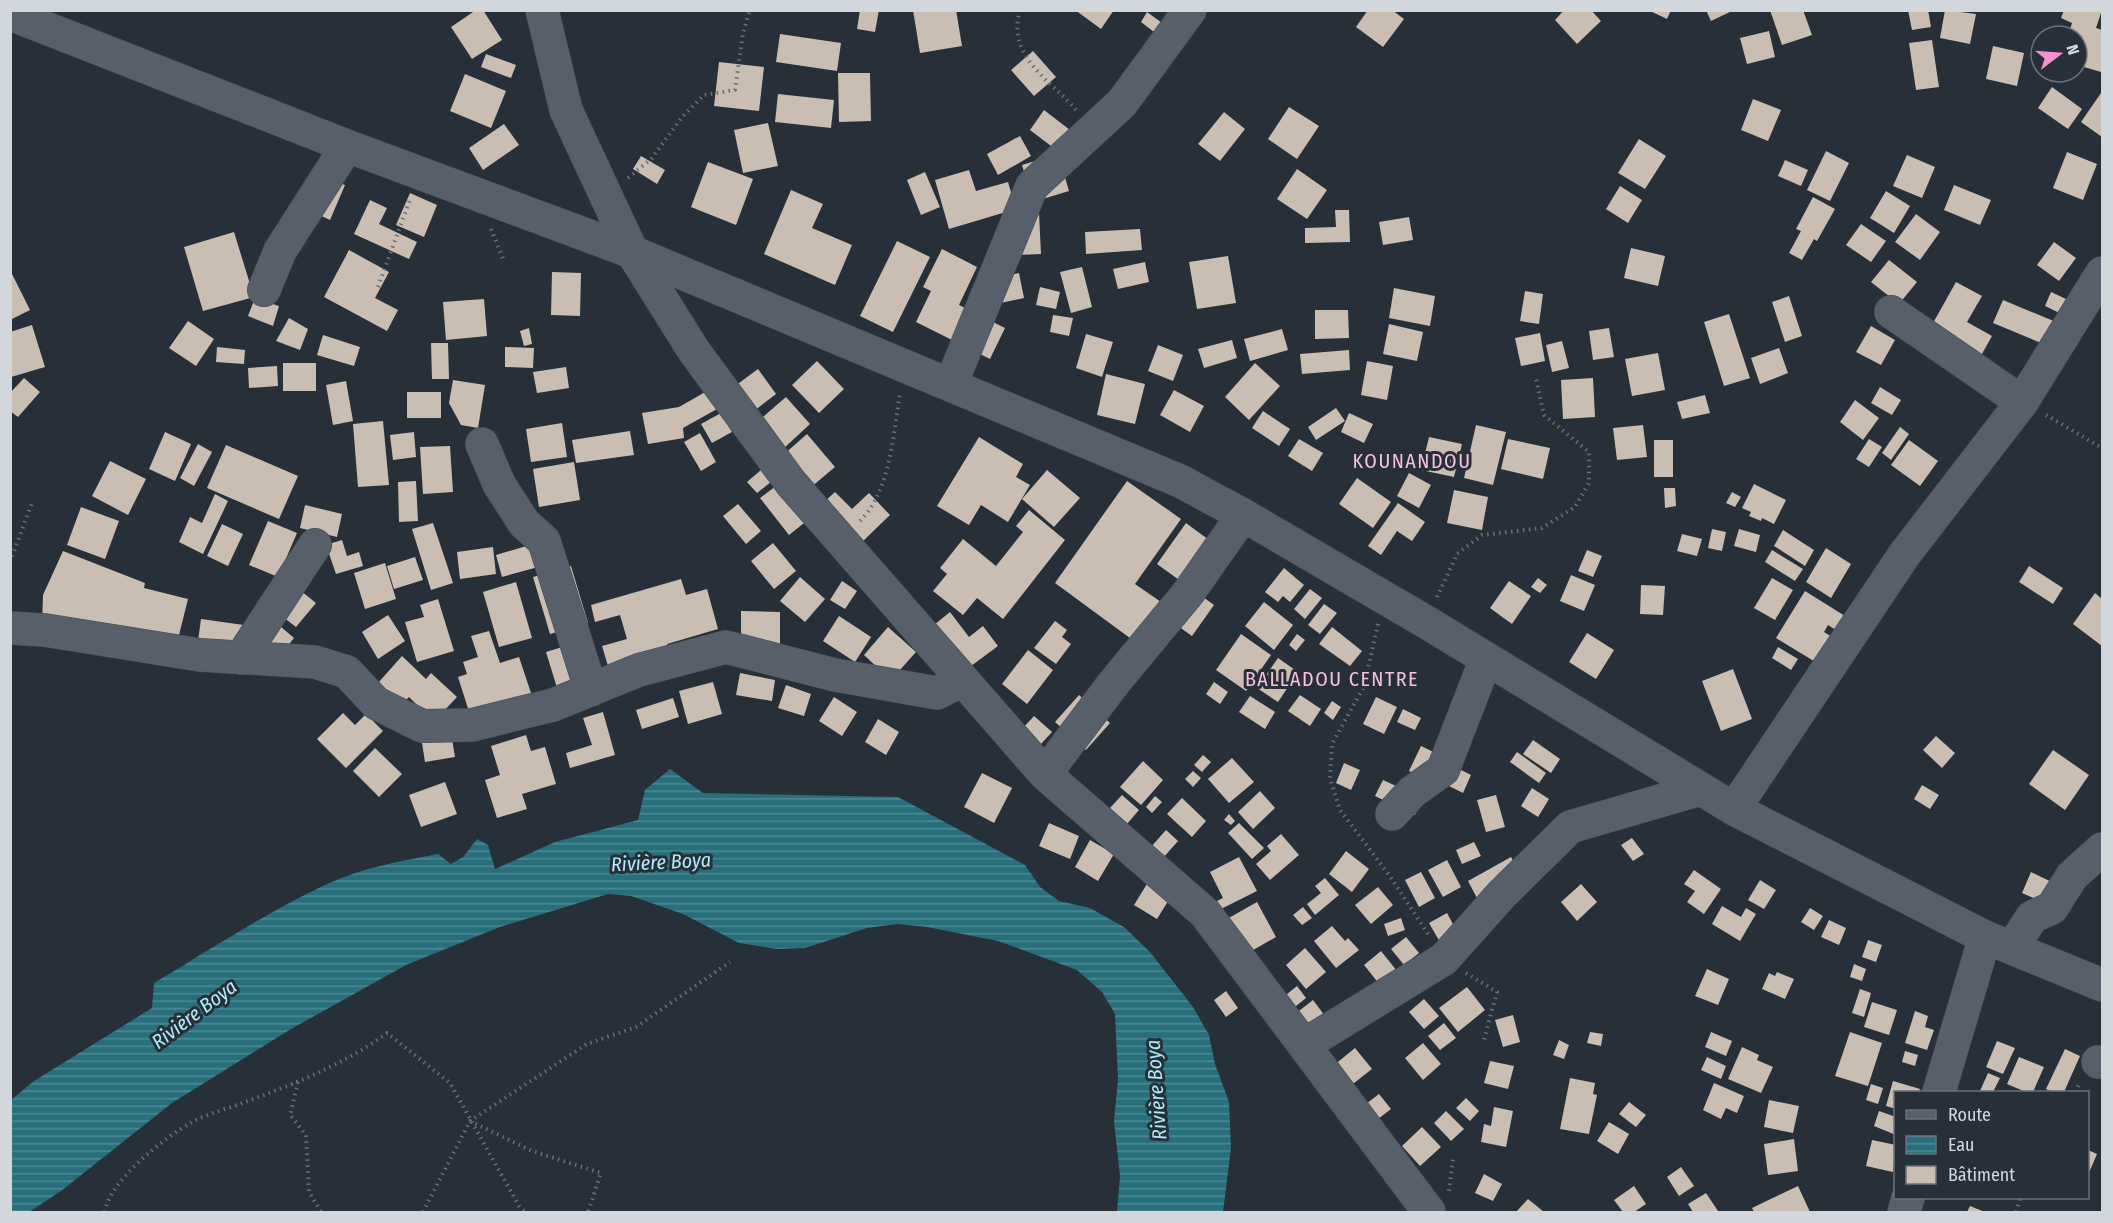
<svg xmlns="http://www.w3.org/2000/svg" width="2113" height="1223" font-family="'Fira Sans Condensed',sans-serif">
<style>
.water{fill:url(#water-rules)}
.building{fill:#cabeb2}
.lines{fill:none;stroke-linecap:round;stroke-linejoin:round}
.minor-casing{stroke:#464d55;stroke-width:34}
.path{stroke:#686f77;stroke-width:4;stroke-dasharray:1.5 4.5;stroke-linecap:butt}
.minor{stroke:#565f6a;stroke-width:33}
.labels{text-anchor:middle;stroke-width:6;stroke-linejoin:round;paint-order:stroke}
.neighbourhood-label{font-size:20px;letter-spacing:1.5px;fill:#f9bfe3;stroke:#272f39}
.water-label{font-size:20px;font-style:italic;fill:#b1ecf8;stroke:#272f39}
</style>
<defs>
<pattern id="water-rules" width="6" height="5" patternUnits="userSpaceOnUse" patternTransform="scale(1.5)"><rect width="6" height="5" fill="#286f7c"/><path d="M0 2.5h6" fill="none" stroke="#508994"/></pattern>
</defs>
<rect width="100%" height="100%" fill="#272f39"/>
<path class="water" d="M670,769l33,24 195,4 127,68 15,22 19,14 31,7 34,19 26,25 43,55 16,28 6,29 14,38 2,46 -8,64h-106l3,-36 -6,-55 4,-41 -3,-66 -13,-22 -25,-22 -79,-29 -71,-14 -30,-3 -30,4 -62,20 -28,1 -38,-6 -56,-29 -52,-18 -23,-2 -108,33 -94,38 -115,64 -119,74 -111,88 -32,21h-18v-112l23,-19 118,-73 2,-25c57,-34 113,-71 173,-99 35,-16 73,-23 111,-30l13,10 12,-7 14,-18 11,6 7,24 60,-27 83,-22 7,-30z"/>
<path class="building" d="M476,10h7l19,30 -30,19 -21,-32z
M860,10h19l-4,22 -18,-3z
M913,10h43l6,36 -42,7z
M1075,10h39l-13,19z
M1368,10h24l12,9 -21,28 -27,-20z
M1564,10h27l10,11 -24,23 -22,-24z
M1648,10h23l-4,9z
M1706,10h28l-23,11z
M1770,10h33l9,25 -30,10z
M1908,10h20l3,17 -19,3z
M1945,10l31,4 -6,30 -30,-6z
M2064,10h38l-6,18 6,2 -1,42 -24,-7v-29h-9l4,-13 -11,-5z
M1147,12l33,24 -8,10 -31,-24z
M1769,31l6,26 -28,7 -7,-26z
M780,34l61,9 -4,28 -61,-9z
M1932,40l7,47 -23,3 -7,-47z
M1993,46l31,7 -7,33 -31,-7z
M1033,51l23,26 -22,19 -23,-26z
M486,54l30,11 -5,13 -30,-11z
M719,62l45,5 -5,44 -45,-5z
M838,73h32l1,48 -32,1z
M465,74l41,17 -15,37 -41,-17z
M2052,87l30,22 -14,20 -30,-21z
M2101,93l1,1v43l-21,-15z
M778,94l56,6 -3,28 -56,-6z
M1753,99l28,11 -13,31 -27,-11z
M1289,107l30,19 -22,33 -29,-20z
M1044,110l26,20 -15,19 -25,-19z
M1224,112l21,17 -25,32 -22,-17z
M768,123l10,43 -35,7 -9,-43z
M504,124l15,21 -36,25 -14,-22z
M1020,136l11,20 -33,19 -11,-21z
M1639,139l27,17 -21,33 -27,-16z
M1826,151l23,12 -19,38 -23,-11z
M2067,152l30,12 -14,36 -30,-12z
M1058,154l11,37 -36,11 -11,-37z
M1907,155l28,12 -13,31 -29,-12z
M641,156l24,14 -8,14 -24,-15z
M1785,160l23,10 -7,16 -23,-10z
M708,162l45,17 -17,46 -45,-18z
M1297,169l30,21 -20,29 -30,-20z
M969,170l7,21 32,-9 8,27 -67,20 -14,-49z
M925,172l15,35 -19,8 -14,-35z
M328,178l17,7 -15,35 -17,-8z
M1954,185l37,15 -11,25 -36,-15z
M1620,186l22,14 -14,23 -22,-14z
M791,190l32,14 -11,24 40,17 -17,40 -71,-31z
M1886,191l24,15 -16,27 -24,-15z
M410,193l27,12 -13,32 -28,-12z
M1813,197l22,12 -18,32 -3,-2 -12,21 -13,-7 12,-22 -5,-2z
M370,200l17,8 -8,16 38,18 -8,17 -55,-25z
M1335,210h14l1,32 -45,1v-15l31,-1z
M1039,213l2,41 -24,1 -2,-41z
M1916,214l24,18 -20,28 -25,-18z
M1409,217l4,23 -30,5 -4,-23z
M1861,224l25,17 -15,21 -25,-17z
M1140,229l2,21 -56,4 -1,-22z
M234,232l20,65 -51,14 -19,-64z
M897,241l33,16 -37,75 -33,-16z
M2054,242l22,16 -17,23 -22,-16z
M1631,248l34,8 -7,30 -34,-8z
M942,249l35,18 -18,38 46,23 -15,31 -74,-37 15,-31 -8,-4z
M349,250l40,22 -14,26 23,12 -11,21 -63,-34z
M1228,256l8,47 -39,6 -8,-47z
M1889,260l28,22 -18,22 -28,-22z
M1145,262l4,20 -31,7 -5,-20z
M1082,267l10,40 -21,6 -11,-41z
M10,270l20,40 -20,10z
M552,272l29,1 -1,43 -29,-1z
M1019,273l5,25 -33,7 -5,-25z
M1956,282l26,14 -15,26 25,14 -14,25 -50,-29z
M1040,287l20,5 -4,17 -20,-4z
M1394,288l41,8 -5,30 -41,-8z
M1525,291l18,3 -4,30 -19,-3z
M2051,292l28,13 -7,14 -27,-13z
M1789,296l13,40 -17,6 -13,-40z
M255,298l24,8 -6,20 -25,-10z
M484,299l3,37 -41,4 -3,-38z
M2003,300l65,27 -10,23 -65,-27z
M1315,310h33l1,28 -34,1z
M1729,314l21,64 -26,8 -20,-64z
M1053,315l20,3 -4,18 -19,-4z
M289,318l19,11 -8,21 -24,-9z
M188,321l26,18 -18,27 -27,-18z
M1389,324l34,8 -6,29 -34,-7z
M32,325l13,42 -34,10 -1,-45z
M1871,326l24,14 -14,25 -25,-13z
M529,328l3,16 -8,2 -4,-15z
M1609,328l5,29 -21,3 -4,-29z
M1282,329l6,21 -38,11 -6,-22z
M1540,333l5,28 -24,5 -6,-28z
M1086,334l27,8 -11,35 -26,-9z
M323,335l37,12 -6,19 -37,-11z
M1232,340l5,18 -33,10 -6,-19z
M1562,341l7,27 -17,4 -6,-27z
M431,343h17l1,36h-17z
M1158,345l25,10 -10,26 -25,-10z
M217,347l28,3 -1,14 -28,-2z
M505,347l29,1 -1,20 -28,-1z
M1779,348l9,25 -28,11 -9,-26z
M1349,350l1,20 -48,4 -2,-20z
M1658,353l7,37 -33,6 -7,-37z
M817,361l27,28 -25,24 -27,-28z
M1367,361l26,5 -6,34 -26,-5z
M283,363h33v28h-33z
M1255,363l25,23 -31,34 -24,-23z
M277,366l1,20 -29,2 -1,-20z
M566,367l3,21 -32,5 -4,-21z
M758,369l18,25 -22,17 -19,-25z
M1106,374l39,10 -10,40 -38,-9z
M24,378l16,14 -22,25 -8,-6v-18z
M1593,378l2,39 -32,2 -2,-39z
M453,380l32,5 -7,43 -17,-3 -12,-22z
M346,381l7,40 -20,4 -7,-40z
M1880,387l21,13 -9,15 -21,-12z
M1174,390l30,16 -14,26 -30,-17z
M707,391l10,18 -34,19 1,10 -36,6 -6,-31 37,-6z
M407,392h34v26h-34z
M1705,395l5,18 -28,6 -5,-17z
M786,397l24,27 -28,26 -25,-28z
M1855,400l24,18 -16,22 -23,-18z
M1336,408l9,13 -29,19 -8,-13z
M1263,411l27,18 -11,17 -27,-18z
M721,413l11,19 -20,11 -11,-19z
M1349,413l24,11 -9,19 -23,-11z
M383,421l6,64 -31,2 -5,-63z
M562,423l5,34 -36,5 -5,-33z
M1476,425l30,7 -13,53 -29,-7z
M1643,425l4,32 -30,3 -4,-32z
M1900,427l9,7 -18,26 -9,-7z
M630,431l4,24 -58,8 -4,-23z
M165,432l26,12 -16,37 -26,-12z
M414,432l2,25 -23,3 -3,-25z
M700,433l16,29 -15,9 -17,-29z
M807,434l28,33 -25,21 -28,-32z
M979,437l44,27 -7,13 14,8 -22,37 -27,-17 -12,20 -32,-19z
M1429,437l33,7 -8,33 -33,-7z
M1299,439l24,14 -11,18 -24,-15z
M1508,439l42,9 -7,31 -42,-10z
M1869,439l13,8 -13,20 -13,-8z
M1654,440h19v37h-19z
M1909,440l29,21 -18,25 -29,-21z
M198,444l14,8 -18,34 -14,-8z
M226,445l72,31 -19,43 -72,-31z
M450,446l3,46 -30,2 -3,-47z
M110,461l36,18 -18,36 -36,-19z
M574,462l6,38 -41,7 -6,-38z
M761,470l10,12 -14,11 -10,-11z
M1047,470l33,28 -26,29 -32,-28z
M1409,473l22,12 -12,23 -22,-12z
M1357,478l34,24 -18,26 -34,-24z
M416,481l2,40 -19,1 -1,-40z
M1127,481l54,38 -46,65 26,18 -27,39 -79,-58z
M1754,484l32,16 -12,24 -12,-6 -1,3 -12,-5 2,-4 -9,-4z
M776,486l28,37 -15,12 -29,-37z
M1664,488h11l1,18 -11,2z
M1454,490l34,7 -6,33 -35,-7z
M835,492l17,17 17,-16 21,22 -29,28 -38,-40z
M1732,492l9,5 -6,10 -9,-4z
M215,494l13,7 -25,53 -24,-12 11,-25 12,6z
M1398,503l27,19 -13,19 -15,-10 -16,24 -13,-9z
M738,504l23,27 -15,13 -23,-28z
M305,505l37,9 -5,23 -37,-9z
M81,507l38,14 -14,38 -38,-14z
M1029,510l36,30 -62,79 -26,-21 -14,17 -30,-24 14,-17 -7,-6 23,-29 33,27 27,-34 -7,-6z
M268,521l29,12 -19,44 -29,-12z
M433,523l20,60 -22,7 -19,-61z
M1186,523l42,31 -29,40 15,11 -22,31 -28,-20 22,-31 -29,-21z
M222,524l21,10 -15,32 -21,-10z
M1712,529l14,3 -4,19 -14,-3z
M1739,529l21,6 -4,17 -22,-6z
M1783,530l31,20 -9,16 -31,-20z
M1682,534l20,5 -5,17 -20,-5z
M342,540l5,16 12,-4 4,14 -27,8 -10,-29z
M543,541l6,23 -47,13 -6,-22z
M773,543l23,28 -22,18 -23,-28z
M493,547l3,27 -36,5 -3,-27z
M1826,548l25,16 -20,34 -25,-16z
M1587,550l15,6 -9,21 -15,-6z
M1772,550l31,19 -8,12 -30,-19z
M63,551l82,32 -1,5 44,11 -12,48 -134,-23 1,-29z
M415,557l8,23 -29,9 -7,-23z
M385,563l11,36 -31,10 -11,-36z
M571,566l17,57 -38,11 -17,-57z
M2029,566l34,22 -10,16 -34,-22z
M1284,568l20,17 -14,17 -7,-6 -5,6 -13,-10z
M1571,575l24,10 -11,26 -24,-10z
M800,577l25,22 -20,23 -25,-21z
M1538,578l9,7 -7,8 -9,-6z
M1772,578l21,12 -18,30 -21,-12z
M681,579l5,16 21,-6 11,40 -51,15 2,5 -61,17 -6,-20 25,-7 -7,-24 -25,7 -4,-17z
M842,581l15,10 -12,18 -15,-9z
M1509,581l22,15 -19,28 -22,-16z
M290,582l26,21 -20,24 -26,-20z
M516,582l16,56 -33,9 -16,-55z
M1641,585l24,1 -2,29 -23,-1z
M1310,589l12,9 -17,21 -11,-10z
M1805,591l48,30 -8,15 -17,-11 -4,7 8,5 -15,26 -41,-25z
M2095,593l7,6v47l-29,-22z
M438,599l16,52 -37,11 -12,-40 19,-5 -4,-12z
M1264,602l29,23 -19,25 -29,-24z
M1324,604l13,9 -17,21 -12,-9z
M741,611l39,1v32h-39z
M950,612l19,25 14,-11 15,20 -31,23 -33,-44z
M388,615l17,26 -27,18 -16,-27z
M839,616l32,21 -16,25 -32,-21z
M201,619l50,7 -2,21 -51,-6z
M274,621l20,17 -22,28 -20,-17z
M1055,621l12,9 -5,7 9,7 -15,20 -22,-16z
M888,627l28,25 -25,28 -27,-25z
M1332,627l30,24 -12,15 -31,-22z
M489,631l11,32 19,-6 16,48 -63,16 -14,-44 9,-3 -4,-12 15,-5 -7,-21z
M1587,633l27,17 -18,29 -27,-17z
M1241,634l30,21 -25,36 -30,-21z
M1297,634l8,6 -9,11 -7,-6z
M582,641l12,40 -36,10 -12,-39z
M1778,647l20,12 -7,11 -19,-12z
M1028,650l25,20 -26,34 -25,-20z
M402,656l24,23 5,-6 26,24 -19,20 -10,-1 -19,-19 -8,8 -23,-22z
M1278,658l20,14 -20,30 -21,-14z
M1733,669l19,50 -31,12 -19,-50z
M740,673l35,7 -3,21 -36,-6z
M713,682l9,32 -34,10 -9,-33z
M1214,682l14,10 -8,12 -14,-10z
M786,685l25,9 -7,22 -26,-8z
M1079,695l31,28 -24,27 -31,-28z
M1300,695l21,14 -11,17 -22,-15z
M1250,696l25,16 -10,17 -26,-17z
M834,697l23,15 -15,24 -23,-15z
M1376,697l21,10 -13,27 -21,-10z
M673,698l6,19 -37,12 -6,-19z
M1332,701l9,6 -8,13 -9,-7z
M1403,709l18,9 -6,12 -18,-8z
M603,712l12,43 -45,13 -4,-15 26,-8 -9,-27z
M343,713l12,12 11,-11 17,17 -37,37 -29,-29z
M1034,716l18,16 -12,13 -18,-16z
M878,719l21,13 -13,23 -21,-13z
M526,735l5,16 14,-4 11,37 -34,10 5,15 -30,9 -12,-38 15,-5 -9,-29z
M1936,736l19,17 -13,15 -19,-18z
M452,739l3,18 -30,5 -3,-19z
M1533,740l27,19 -9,14 -28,-19z
M1421,746l23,11 -12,25 -23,-11z
M375,748l27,26 -23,23 -26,-26z
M2053,750l36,25 -24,35 -36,-26z
M1517,752l29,21 -7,10 -29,-21z
M1203,755l8,7 -9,10 -8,-7z
M1232,758l22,24 -25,21 -21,-24z
M1143,761l20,19 -22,25 -21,-18z
M1344,763l16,7 -9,20 -15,-7z
M1449,764l22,11 -8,18 -22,-11z
M1193,771l8,7 -8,9 -8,-8z
M982,773l30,15 -18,35 -30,-16z
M1383,780l24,11 21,-4 -13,28 -40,-19z
M445,782l12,32 -36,13 -12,-32z
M1922,785l17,10 -9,14 -16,-10z
M1532,788l17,11 -11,18 -17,-11z
M1260,791l15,17 -22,21 -15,-17z
M1122,795l17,15 -12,14 -17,-16z
M1496,795l9,32 -19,5 -9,-32z
M1155,796l7,6 -10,11 -6,-6z
M1182,798l24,23 -14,16 -25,-23z
M1229,814l6,7 -4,4 -7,-5z
M1049,823l30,13 -9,23 -31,-13z
M1239,823l25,25 -12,11 -24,-26z
M1166,830l12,11 -15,17 -12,-11z
M1281,834l18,21 -29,25 -14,-16 15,-13 -4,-5z
M1632,838l12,16 -11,7 -12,-16z
M1090,840l24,14 -16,27 -23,-14z
M1474,842l7,14 -19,8 -6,-14z
M1346,851l23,18 -17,23 -23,-18z
M1239,857l18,34 -36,18 -4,-8 6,-3 -13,-26z
M1511,857l10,18 -44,23 -9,-17z
M1447,860l14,27 -18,10 -15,-27z
M1694,870l27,19 -17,25 -17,-12 8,-11 -11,-7z
M1421,872l14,26 -16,9 -14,-27z
M2031,872l25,12 -9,20 -25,-11z
M1325,878l14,17 -24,20 -8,-11 14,-11 -6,-7z
M1760,880l16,10 -12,19 -16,-9z
M1147,884l23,14 -13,21 -23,-14z
M1581,884l16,18 -20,19 -16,-19z
M1378,887l15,18 -22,19 -16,-19z
M1257,902l19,35 -30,17 -19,-35z
M1722,906l19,11 5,-9 10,6 -16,27 -28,-17z
M1303,907l9,11 -10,7 -9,-10z
M1810,908l13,8 -9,14 -13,-8z
M1447,913l14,26 -17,10 -15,-26z
M1401,918l4,12 -17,6 -4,-12z
M1829,920l17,8 -7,17 -18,-8z
M1332,926l13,15 3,-3 11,12 -23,18 -22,-27z
M1406,937l13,16 -15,12 -13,-16z
M1868,940l14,5 -6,17 -14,-5z
M1305,948l21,24 -20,17 -20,-24z
M1381,951l16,20 -17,14 -16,-20z
M1854,964l12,5 -4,12 -12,-4z
M1707,969l22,10 -11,26 -23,-9z
M1777,972l17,7 -9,20 -23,-10 7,-16 6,3z
M1297,986l9,12 -15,12 -10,-11z
M1467,987l18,23 -27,22 -19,-24z
M1860,989l11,4 -7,24 -12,-4z
M1226,991l12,17 -12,9 -12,-17z
M1424,999l15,17 -15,13 -15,-17z
M1313,1000l12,16 -18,14 -12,-16z
M1872,1002l25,8 -8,25 -25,-8z
M1915,1011l13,5 -3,11 9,3 -7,20 -22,-7z
M1513,1015l7,27 -17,5 -8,-27z
M1444,1023l12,15 -16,12 -12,-14z
M1590,1032l13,2 -2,12 -14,-3z
M1711,1032l21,9 -6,15 -21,-9z
M1850,1032l32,11 -14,43 -33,-10z
M1559,1040l10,5 -5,14 -11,-4z
M1997,1041l18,7 -12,26 -17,-7z
M1423,1043l18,21 -18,16 -18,-22z
M1742,1047l17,8 -2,5 16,7 -12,26 -33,-14z
M1355,1048l17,21 -23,18 -16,-21z
M2065,1049l15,7 -16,36h-11l-7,-3z
M1905,1051l13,4 -3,11 -13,-4z
M1707,1057l19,9 -5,13 -20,-9z
M2019,1057l25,10 -11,25h-7l-19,-8z
M1490,1061l24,5 -6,23 -24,-6z
M1988,1073l12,5 -7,14 -13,-1z
M1570,1078l25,5 -2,11 4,1 -8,39 -29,-5z
M1893,1081l27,8 -1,3h-23v17l-10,-3z
M1714,1083l30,13 -7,17 -11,-5 -5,11 -18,-9z
M1871,1084l12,4 -5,16 -12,-4z
M1379,1094l12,15 -17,13 -12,-15z
M1466,1098l13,13 -9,10 -14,-13z
M1769,1100l30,6 -6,27 -29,-6z
M1629,1102l17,13 -10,12 -17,-13z
M1494,1107l19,4 -7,36 -25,-5 3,-18 7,2z
M1446,1111l18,18 -13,12 -17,-18z
M1879,1111l17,6v18l-22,-9z
M1609,1122l20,12 -11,20 -21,-13z
M1422,1127l19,20 -21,19 -18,-20z
M1794,1139l4,32 -30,4 -4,-31z
M1872,1140l24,5 -3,27 -27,-6z
M2088,1150l9,4 -9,21z
M1681,1167l13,19 -15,10 -12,-19z
M1484,1174l18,10 -9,17 -18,-8z
M1634,1186l12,18 -12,8h-11l-9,-12z
M1798,1186l12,26h-56l-2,-4z
M1706,1193l12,18 -25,1 -5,-8z
M1528,1199l16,13h-28z
M1970,1206l15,6h-18z"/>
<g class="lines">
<g class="minor-casing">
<path id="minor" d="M542,10l24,100 66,142 62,99 97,132 254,291 160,139 224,299
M10,14l337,132 285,106 548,229 63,34 183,107 308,187 251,128 117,48
M264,290l16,-39 67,-105
M1891,312l131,90
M951,384l81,-198 90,-83 68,-93
M482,444l17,40 25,39 20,18 47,149
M10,628l34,2 156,25 115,7 32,10 29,31 46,23 50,-1 81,-20 86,-35 87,-23 109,28 102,18 24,-12
M241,658l74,-113
M1045,774l68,-90 76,-92 54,-77
M1734,809l170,-254 118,-153 80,-129
M1392,814l20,-22 31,-22 43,-111
M2012,948l20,-31 20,-9 20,-32 30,-27
M1304,1045l140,-86 58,-65 68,-67 131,-38
M2098,1062h4
M1939,1092l46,-155
M1904,1212l4,-14"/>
</g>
<path class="path" d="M1020,10c-14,47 30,69 56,100
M628,178l24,-20 30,-41 22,-22 31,-5 8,-57 7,-23
M491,229l13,32
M378,287l33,-90
M2046,415l56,33
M860,521c31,-31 33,-87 40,-128
M10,562l22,-59
M1437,597l20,-43 25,-19 60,-7 33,-21 14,-24v-31l-45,-37 -8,-36
M1378,624l-14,62 -32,58 -2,34 10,32 49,65 39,59
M1466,973l31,19 -14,51
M298,1082l-8,33 16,20 3,57 12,20
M2075,1092l5,-10
M470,1121l62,30 69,22 -13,39
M1449,1191l4,-32
M105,1212c4,-31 59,-74 87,-90 17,-9 38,-14 56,-21 48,-18 97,-37 139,-68l63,50 69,123 6,6
M423,1212l47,-91 117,-77 49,-17 94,-65
M2016,1212l4,-14"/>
<use href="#minor" class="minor"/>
</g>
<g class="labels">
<g class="neighbourhood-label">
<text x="1412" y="468">KOUNANDOU</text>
<text x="1332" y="686">BALLADOU CENTRE</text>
</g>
<g class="water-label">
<text transform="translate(661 862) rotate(-3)" y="7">Rivière Boya</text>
<text transform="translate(194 1014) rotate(-37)" y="7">Rivière Boya</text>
<text transform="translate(1156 1090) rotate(-94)" y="7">Rivière Boya</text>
</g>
</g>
<rect width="2113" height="1223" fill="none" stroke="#d2d7dd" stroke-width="24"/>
<rect x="1894" y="1091" width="195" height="108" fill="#272f39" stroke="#6b727b" stroke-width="1.5"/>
<rect x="1906" y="1110" width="30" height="9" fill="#565f6a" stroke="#6b727b" stroke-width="1.5"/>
<text x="1948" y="1121" font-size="18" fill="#d2d7dd">Route</text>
<rect x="1906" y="1136" width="30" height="18" fill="url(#water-rules)" stroke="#6b727b" stroke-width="1.5"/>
<text x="1948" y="1151" font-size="18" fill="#d2d7dd">Eau</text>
<rect x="1906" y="1166" width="30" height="18" fill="#cabeb2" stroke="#6b727b" stroke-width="1.5"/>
<text x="1948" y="1181" font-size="18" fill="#d2d7dd">Bâtiment</text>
<g transform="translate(2059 54) rotate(73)"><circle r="28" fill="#272f39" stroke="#6b727b" stroke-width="1.5"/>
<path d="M0-4.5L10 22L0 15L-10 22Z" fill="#f590d1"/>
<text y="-9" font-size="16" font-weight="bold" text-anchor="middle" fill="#d2d7dd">N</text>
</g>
</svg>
